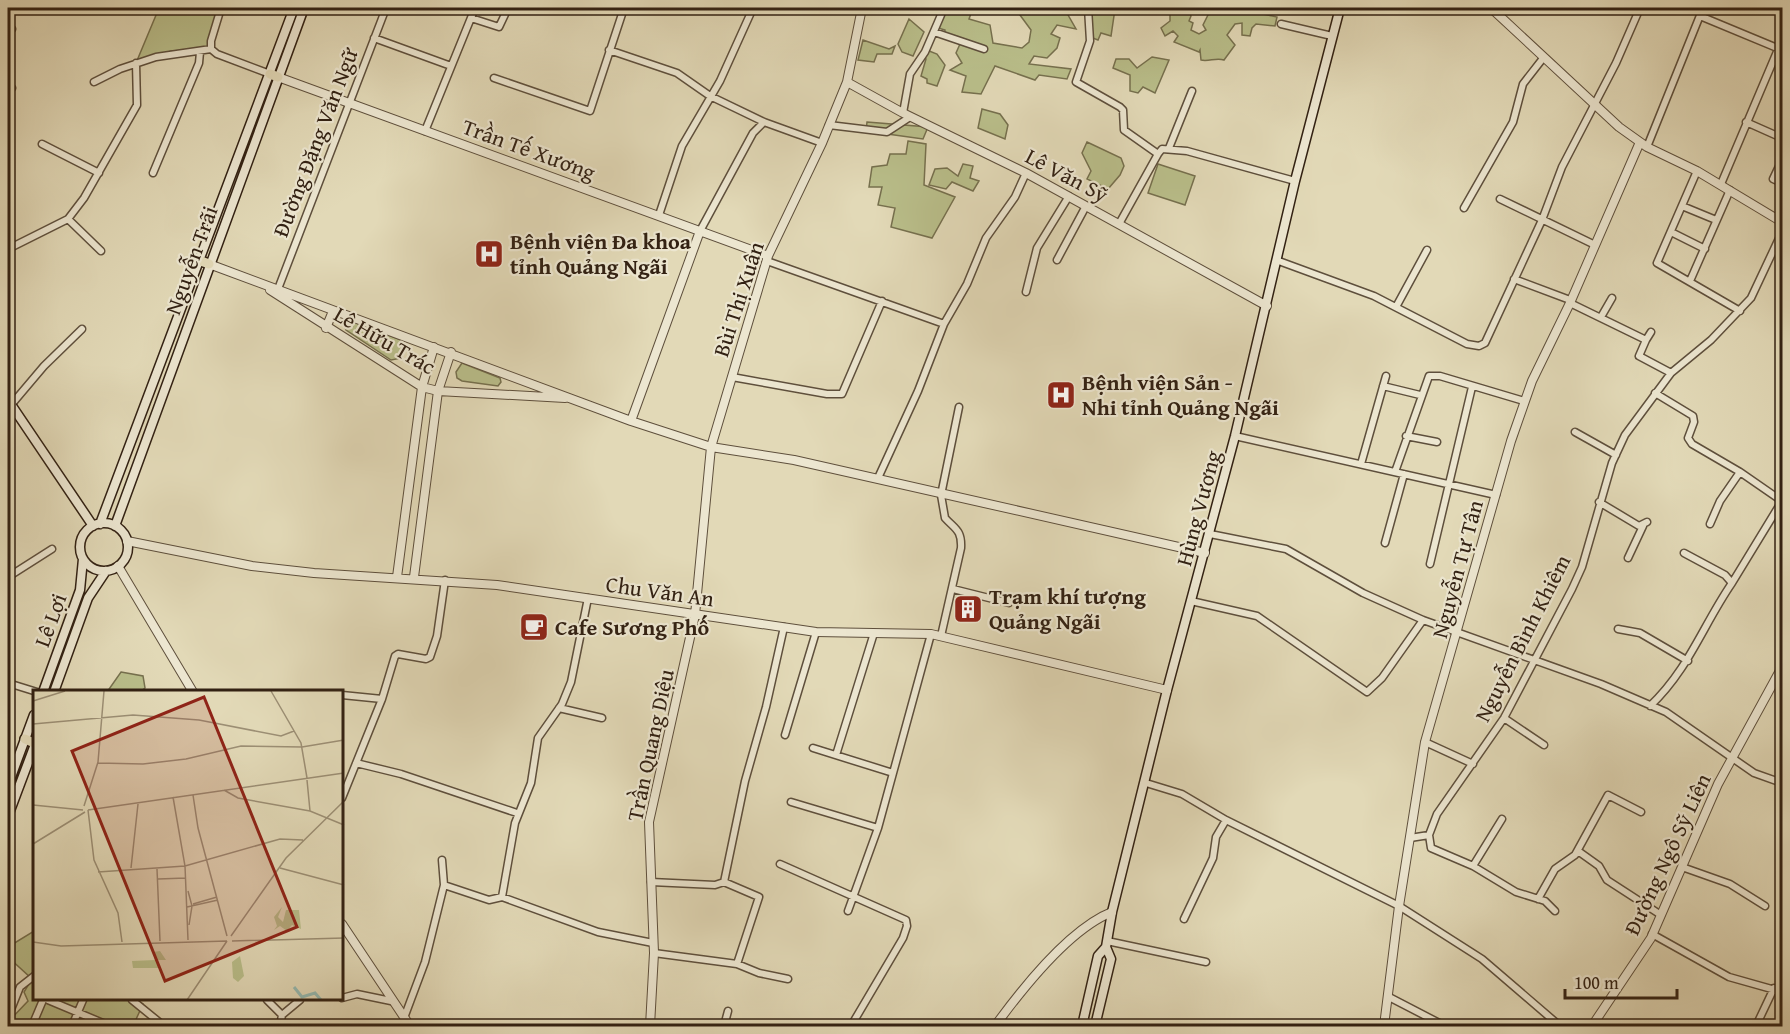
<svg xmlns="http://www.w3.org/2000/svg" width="1790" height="1034" font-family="'Gentium Book Plus',serif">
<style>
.green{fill:#b9be8a;stroke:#76704e;stroke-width:1.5}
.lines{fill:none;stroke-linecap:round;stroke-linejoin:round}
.minor-casing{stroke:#5e4f3c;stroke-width:9}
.tertiary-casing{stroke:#5e4f3c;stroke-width:10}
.secondary-casing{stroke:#322113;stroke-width:11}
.primary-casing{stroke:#322113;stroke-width:12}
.minor{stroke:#ece6d0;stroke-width:6}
.tertiary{stroke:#ece6d0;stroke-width:8}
.secondary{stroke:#ece6d0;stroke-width:8}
.primary{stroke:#e2d9b7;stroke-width:9}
.labels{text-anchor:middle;stroke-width:4.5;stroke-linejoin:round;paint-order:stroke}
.street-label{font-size:22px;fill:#322113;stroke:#ece6d0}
.poi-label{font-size:22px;font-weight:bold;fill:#322113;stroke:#ece6d0;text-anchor:start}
.inset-river{fill:none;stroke:#95bab1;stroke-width:3}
.inset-road{fill:none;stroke:#9c8f75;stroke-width:1.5}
.view{fill:#8f2418;fill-opacity:0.15;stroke:#8f2418;stroke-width:3}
.inset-edge{fill:none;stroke:#322113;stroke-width:3}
</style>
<rect width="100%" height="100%" fill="#e2d9b7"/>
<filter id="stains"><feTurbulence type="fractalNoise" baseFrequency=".00333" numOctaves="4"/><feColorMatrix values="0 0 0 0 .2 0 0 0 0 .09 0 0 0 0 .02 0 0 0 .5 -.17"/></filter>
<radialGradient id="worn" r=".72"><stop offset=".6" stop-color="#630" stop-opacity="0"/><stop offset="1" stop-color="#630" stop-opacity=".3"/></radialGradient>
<path class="green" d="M159,8h63l-11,41 -40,2 -35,12z
M942,8h31l-4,11 21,6 3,18 29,5 7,-6 2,-12 -14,-19 -12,-3h59l12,21 -19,-4 -6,9 9,4 -3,10 -10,10 -13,-2 -5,8 42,5 -4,10 -28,-4 -4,5 -40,-14 -14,28 -19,-2 4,-16 -16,-6 12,-7 -6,-10 4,-9 -16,-7 1,-7 -10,-3z
M1088,8h11l9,4 1,-4 6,1 -4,27 -10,-3 -3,7 -8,-3z
M1164,8h24l3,8 -2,5 4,2 -2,7 8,4 7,-4 -3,-5 8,-16 42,-1v4l24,5 -2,9 -19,-2 -4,4 -2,8 -8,-1v-12l-7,1 -8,11 8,10 -11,15c-8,-3 -15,2 -23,0l-1,-10 -1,2 -25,-10 4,-6 -5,-5 -8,5 -4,-8 9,-7v-7l-9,-1z
M909,19l15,13 -11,24 -11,-4 -4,-8z
M863,40l26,9 6,-3 -3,8h-15l-3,8 -16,-2z
M924,49l13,5 8,11 -8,21 -10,-3v-4l-6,-3 5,-17 -6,-2z
M1152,57l17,3 -14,33 -12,-6 -5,6 -8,-2v-16l-17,-7 3,-9h13l8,9z
M982,109l18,5 8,11 -3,14 -27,-11z
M867,122l61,5 -5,12 -57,-8z
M908,141l18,3 -2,41 31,12 -23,41 -41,-11 4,-19 -17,-3 4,-18h-13l3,-20 15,-2 3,-11h16z
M1087,142l34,16 3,8 -4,9 -12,14 -21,-10 4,-8 -9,-18z
M963,164l10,2 -3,12 9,3 -6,10 -21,-9 -6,7 -17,-4 6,-16 12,-1 11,8z
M1158,164l37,12 -10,29 -37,-12z
M349,320l52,20 1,18 -11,2 -45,-30 -2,-5z
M462,363l38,15 1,4 -3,4 -36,-5 -5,-3 -1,-6z
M121,672l22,4 2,12 -5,4h-33z
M34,931v69h103l6,4 -10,22h-125v-4l20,-21 -4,-9 8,-13 -24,-22v-10z"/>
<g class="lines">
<g class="minor-casing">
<path id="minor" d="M221,8l-10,33v8l6,5 53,20
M1088,8l2,33 -14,41 44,25 3,3 1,20 34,24 4,-5 25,2 108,30
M1700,16l82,34
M471,18l28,9 9,-19
M1281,24l51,12
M8,27l4,2
M934,32l50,17
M374,38l77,28
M609,50l68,23 33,23 54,26 58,21
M494,78l96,33 34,-103
M94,82l26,-13 36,-12 55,-8
M8,86l4,2
M903,113l7,-39 15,-22 19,-44
M8,114v1
M1746,122l36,16
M829,125l58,7 23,-15
M425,131l50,-123
M42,144l57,29
M1647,147l56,-139
M1169,148l23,-57
M1782,160l-9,19 9,4
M1697,171l-40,92 83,48
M153,173l46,-110 1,-11
M1721,184l61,-144
M1500,199l95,46
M1682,206l34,14
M1464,208l49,-86 10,-38 21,-27
M659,215l23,-69 38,-65 33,-73
M68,219l33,32
M1119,224l39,-70
M700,231l53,-98 11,-11
M1671,232l34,17
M8,249l60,-30 16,-21 53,-93 -1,-42
M1057,260l29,-54
M1276,260l98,36 93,48 12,2 6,-3 57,-123 20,-53 54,-104 24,-55
M767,261l177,63
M1514,279l56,21
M1690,281l40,-91
M278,289l108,-281
M1026,292l11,-44 32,-52
M1570,303l76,37 -7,16 32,17
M1396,307l31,-57
M1601,317l11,-19
M1646,340l5,-8
M732,377l95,17h15l40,-93
M1383,386l37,9
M1655,393l38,23 1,6 -6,16 4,6 48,28 42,29
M11,405l33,-39 38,-37
M1575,432l41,23
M1235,436l261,59
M1406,436l31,6
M1361,464l25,-88
M1395,472l34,-96h11l84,25
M878,478l40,-87 26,-67 23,-40 19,-46 29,-41 11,-24
M1599,502l40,24 8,-4
M1710,524l10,-23 20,-29
M1210,534l76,15 77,44 60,27 178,64 65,28 88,61 28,10
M1385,543l19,-69
M1628,558l15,-32
M1430,564l42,-177
M8,577l44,-28
M1732,583l50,-82
M953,589l56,14
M1191,601l66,15 110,76 15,-14 41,-58
M1618,629l22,4 48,28
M941,636l20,-88c1,-18 -6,-19 -16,-30l-4,-23 18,-88
M8,683l29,9
M342,695l40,4
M1650,706c39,-37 53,-81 82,-123l-7,-8 -41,-22
M559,708l43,10
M1504,718l40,27
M785,735l31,-103
M1425,742l48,22
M813,748l80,25
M836,755l38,-122
M356,763l45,11 116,39
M1146,783l36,11 44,26 173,86 83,53 78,67
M342,798l40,-99 13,-43 3,-2 28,5 4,-2 7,-21 8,-56
M791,802l87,26
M1429,835l2,13 42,18 43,26 29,9 10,10
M1410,838l19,-3 8,-21 67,-96 68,-129 10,-22 30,-104 13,-28 46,-62 40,-33 40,-42 31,-66
M1578,851l21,15 8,14 54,35
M442,860l2,25
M780,864l126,56 1,6 -4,12 -52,88
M1473,866l29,-47
M1682,867l48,17 35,22
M651,882l64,3 9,-3 21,-101 21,-74 18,-80
M724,882l35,15 -22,67
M502,897l96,35 55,11
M1538,899l17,-30 20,-14 33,-60 33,17
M848,911l30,-83 53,-194
M1184,919l29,-61 3,-21 10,-17
M1652,934l77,43 53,15
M1107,941l99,21
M654,953l83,11 22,9 29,6
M1389,997l56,29
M342,998l15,-4 34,7
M48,1000l62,26
M132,1000l32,26
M267,1000l15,15
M8,1017l12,-30 14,-11
M404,1018l21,-56 19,-77 45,15 13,-3 13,-74 16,-40 7,-45 24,-34 9,-22 17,-84
M32,1026l11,-26
M72,1026l11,-26
M280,1026l2,-11 18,-15
M724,1026l4,-15
M1756,1026l18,-38"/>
</g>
<g class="tertiary-casing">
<path id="tertiary" d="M1491,8l128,119 28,20 50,24 85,51
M278,77l490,179
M847,82l56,31 123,60 241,133
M209,264l422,157 80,26 83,13 411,93
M270,290l152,97 16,4 127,7
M326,328l7,-17
M631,421l69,-190
M127,541l125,25 62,7 183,12 319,47 115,2 236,56
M118,566l75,126
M397,577l25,-190 12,-40
M414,577l24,-186 13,-39
M342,924l68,102
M650,1026l4,-73 -5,-131 46,-207 16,-168 57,-191 54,-113 25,-61 15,-74
M995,1026c27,-37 74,-97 117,-114
M1384,1026l15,-120 26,-164 86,-301 21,-60 38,-78 70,-161
M1592,1026l59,-88 67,-154 64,-117"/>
</g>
<g class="secondary-casing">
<path id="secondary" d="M8,400l85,126
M80 547a24 24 0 1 1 48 0a24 24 0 1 1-48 0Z
M100,524l194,-516
M115,526l189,-518
M43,692l37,-102 3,-31
M54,692l34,-94 18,-27
M8,785l26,-70
M8,816l26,-69
M1082,1026l16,-70 8,-9
M1095,1026l16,-67 -5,-12 6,-35 55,-222 68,-254 60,-255 45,-173"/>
</g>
<g class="primary-casing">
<path id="primary" d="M270,74l8,3
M201,261l8,3
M25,739l9,4"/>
</g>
<use href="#minor" class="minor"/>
<use href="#tertiary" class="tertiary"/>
<use href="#secondary" class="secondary"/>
<use href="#primary" class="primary"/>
</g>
<defs>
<g id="hospital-square" transform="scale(1.5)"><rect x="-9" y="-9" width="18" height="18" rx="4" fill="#8f2418" stroke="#ece6d0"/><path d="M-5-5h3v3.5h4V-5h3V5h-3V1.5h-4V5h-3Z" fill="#fff"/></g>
<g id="building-square" transform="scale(1.5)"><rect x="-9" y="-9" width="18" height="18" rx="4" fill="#8f2418" stroke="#ece6d0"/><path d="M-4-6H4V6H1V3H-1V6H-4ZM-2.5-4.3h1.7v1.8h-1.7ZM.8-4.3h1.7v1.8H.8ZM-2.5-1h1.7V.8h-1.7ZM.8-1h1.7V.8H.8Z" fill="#fff"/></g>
<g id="cafe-square" transform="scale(1.5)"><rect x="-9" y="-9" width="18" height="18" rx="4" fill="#8f2418" stroke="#ece6d0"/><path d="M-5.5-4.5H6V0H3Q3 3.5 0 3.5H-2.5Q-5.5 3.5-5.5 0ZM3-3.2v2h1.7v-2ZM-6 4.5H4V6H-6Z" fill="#fff"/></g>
</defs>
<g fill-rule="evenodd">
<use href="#hospital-square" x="489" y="254"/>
<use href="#hospital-square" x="1061" y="395"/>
<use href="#building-square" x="968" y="609"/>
<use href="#cafe-square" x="534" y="627"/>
</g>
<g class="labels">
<g class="street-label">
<text transform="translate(315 142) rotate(-69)" y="8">Đường Đặng Văn Ngữ</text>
<text transform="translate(529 149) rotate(20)" y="8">Trần Tế Xương</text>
<text transform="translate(1067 175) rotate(28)" y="8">Lê Văn Sỹ</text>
<text transform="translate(191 260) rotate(-70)" y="8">Nguyễn Trãi</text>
<text transform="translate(738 299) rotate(-72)" y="8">Bùi Thị Xuân</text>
<text transform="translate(385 340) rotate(30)" y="8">Lê Hữu Trác</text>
<text transform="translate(1198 508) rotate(-75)" y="8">Hùng Vương</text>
<text transform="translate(1457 569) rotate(-75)" y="8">Nguyễn Tự Tân</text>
<text transform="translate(660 591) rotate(8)" y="8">Chu Văn An</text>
<text transform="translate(50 620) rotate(-70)" y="8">Lê Lợi</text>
<text transform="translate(1522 638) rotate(-63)" y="8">Nguyễn Bình Khiêm</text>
<text transform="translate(650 745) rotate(-78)" y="8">Trần Quang Diệu</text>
<text transform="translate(1667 854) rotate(-65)" y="8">Đường Ngô Sỹ Liên</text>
</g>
<g class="poi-label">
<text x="510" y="249">Bệnh viện Đa khoa<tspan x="510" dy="25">tỉnh Quảng Ngãi</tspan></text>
<text x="1082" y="390">Bệnh viện Sản -<tspan x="1082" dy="25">Nhi tỉnh Quảng Ngãi</tspan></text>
<text x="989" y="604">Trạm khí tượng<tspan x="989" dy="25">Quảng Ngãi</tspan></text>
<text x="555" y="635">Cafe Sương Phố</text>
</g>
</g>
<g transform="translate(33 690)">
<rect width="310" height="310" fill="#e2d9b7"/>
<path d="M249,217l-4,10 5,5 3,-12h13l2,19 -9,-4 -5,6 -7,-5 -6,4 3,-4 -3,-9zM127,261l6,9h-10l5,8h-28l-1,-7 23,-1 -2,-8zM207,266l4,20 -6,6 -5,-4 -1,-16z" fill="#b9be8a"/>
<path class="inset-river" d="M261,297l8,10 13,-4 6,7"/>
<path class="inset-road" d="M238,1l30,52 6,35M0,11l32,-10M0,34l100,-9 66,5 82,16 13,-5M65,73l45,1 43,-5 55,-13 61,1 42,-7M274,90l3,31M191,100l14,8 72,13 34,14M160,105l5,33 29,108M140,107l12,69 3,74M0,115l50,5M51,116l14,-44 6,-71M55,120l6,50 24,53 4,29M55,120l256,-37M0,154l52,-32M98,178l7,-64M247,178l64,17M124,179l3,72M65,182l87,-6 95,-27 23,1M125,189l28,-1M155,201l4,15 -3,19M160,214l24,-7M154,217l31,-7M198,246l55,-78 58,-57M199,251l112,-3M0,252l28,4 166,-5M154,310l40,-59"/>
<path class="view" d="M171,7l93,230 -132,54 -93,-230z"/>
<rect width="310" height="310" class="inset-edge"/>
</g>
<rect width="1790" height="1034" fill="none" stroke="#e2d9b7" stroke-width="30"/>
<rect x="9" y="9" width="1772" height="1016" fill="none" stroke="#322113" stroke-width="3"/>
<rect x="15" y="15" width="1760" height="1004" fill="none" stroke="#322113" stroke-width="1.5"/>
<path d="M1565 989v9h112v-9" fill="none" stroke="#322113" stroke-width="3"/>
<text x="1574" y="989" font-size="18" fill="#322113" stroke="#ece6d0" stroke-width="4.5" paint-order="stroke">100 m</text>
<rect width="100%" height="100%" filter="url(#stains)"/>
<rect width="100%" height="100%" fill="url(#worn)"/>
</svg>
